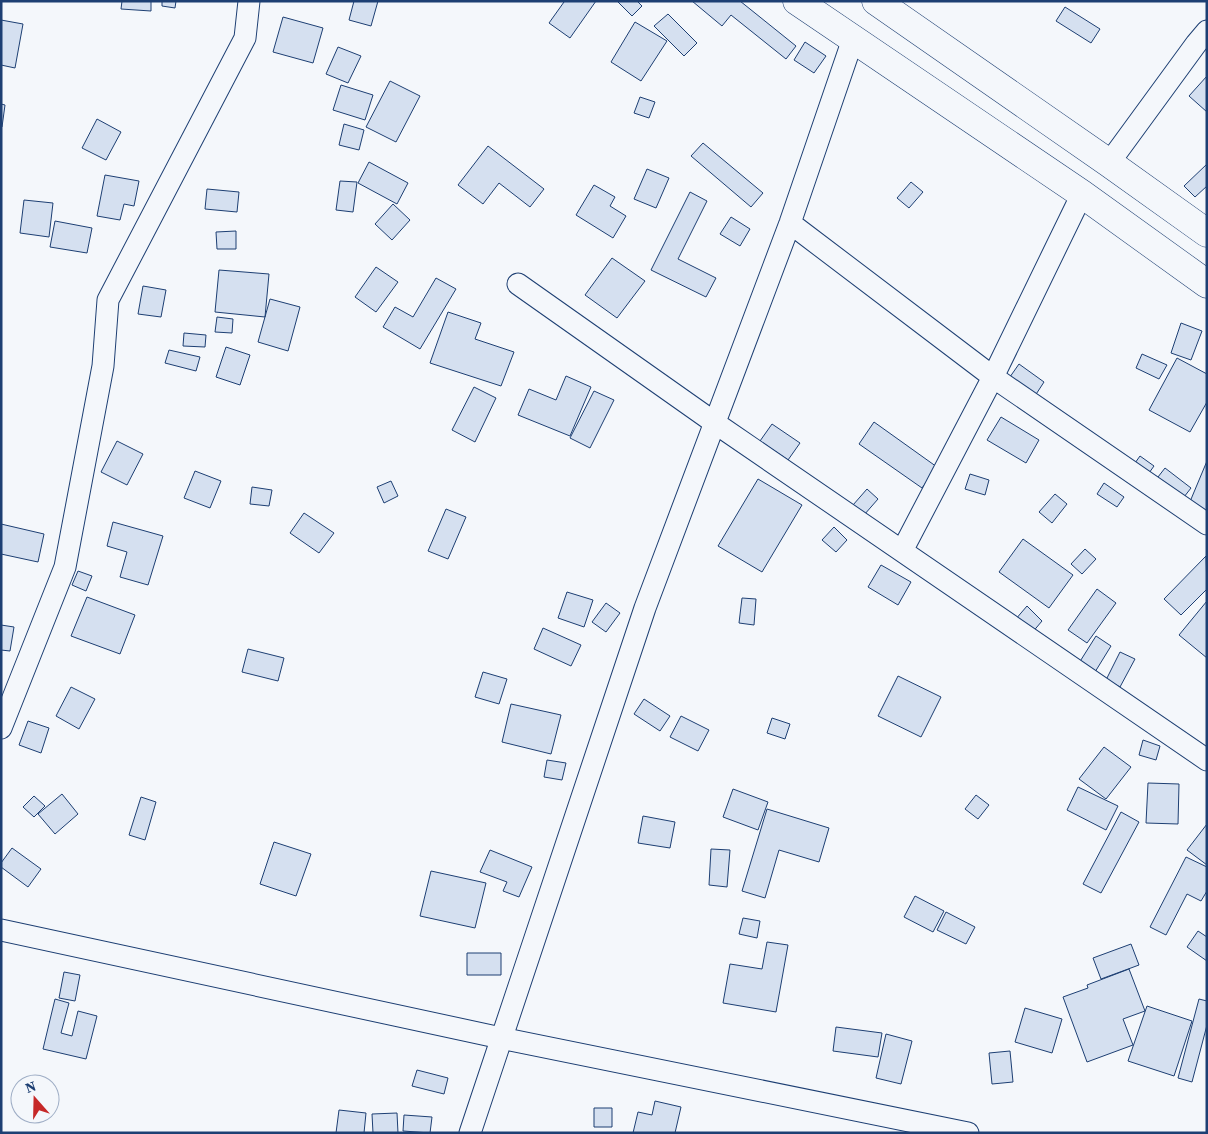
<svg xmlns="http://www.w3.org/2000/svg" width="1208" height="1134" font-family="'Source Serif 4',serif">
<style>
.building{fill:#d5e0f0;stroke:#1d3f73}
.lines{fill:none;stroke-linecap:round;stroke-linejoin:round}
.street-casing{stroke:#1d3f73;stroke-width:23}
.secondary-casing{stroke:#1d3f73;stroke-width:29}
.street{stroke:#f4f7fb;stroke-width:21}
.secondary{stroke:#f4f7fb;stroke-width:28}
</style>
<rect width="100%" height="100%" fill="#f4f7fb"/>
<path class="building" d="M122,1h29v10l-30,-2z
M162,1h14l-1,7 -13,-2z
M354,1h24l-7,25 -22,-6z
M562,1h34l-26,37 -21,-15 15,-21z
M619,1h18l5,5 -10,10 -14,-14z
M692,1h48l56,45 -10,13 -55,-44 -9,11z
M1065,7l35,22 -9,14 -35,-22z
M668,14l29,29 -13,13 -30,-30z
M283,17l40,11 -10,35 -40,-11z
M1,20l22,4 -8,44 -14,-3z
M635,22l32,19 -26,40 -30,-19z
M805,42l21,14 -12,17 -20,-13z
M338,47l23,9 -13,27 -22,-9z
M1207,76v36l-18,-16z
M390,81l30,15 -24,46 -30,-15z
M341,85l32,10 -8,25 -32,-10z
M640,97l15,5 -6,16 -15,-5z
M1,104l4,1 -3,22 -1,-1z
M97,119l24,13 -15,28 -24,-12z
M344,124l20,6 -5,20 -20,-5z
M703,143l60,50 -12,14 -60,-51z
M488,146l56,43 -14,18 -31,-24 -16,21 -25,-19z
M369,162l39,21 -11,21 -39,-21z
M1207,164v22l-12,11 -11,-11z
M647,169l22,9 -13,30 -22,-9z
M105,175l34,6 -5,25 -10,-2 -4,16 -23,-4z
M340,181l17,1 -4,30 -17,-2z
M911,182l12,10 -14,16 -12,-10z
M594,185l21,12 -5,9 16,10 -13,22 -37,-23z
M207,189l32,3 -2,20 -32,-3z
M690,192l17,9 -29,58 38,19 -10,19 -55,-27z
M24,200l29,3 -4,34 -29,-4z
M393,204l17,16 -18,20 -17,-16z
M731,217l19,12 -10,17 -20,-12z
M55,221l37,7 -5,25 -37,-6z
M236,231v18h-19l-1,-17z
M612,258l33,23 -28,37 -32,-23z
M376,267l22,15 -22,30 -21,-15z
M219,270l50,4 -4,43 -50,-5z
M436,278l20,11 -36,60 -37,-22 12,-20 18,10z
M143,286l23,4 -5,27 -23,-3z
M270,299l30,8 -12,44 -30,-9z
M448,312l33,11 -6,16 39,13 -13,34 -71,-23z
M217,317l16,2 -1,14 -17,-1z
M1181,323l21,8 -11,29 -20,-7z
M184,333l22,2 -1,12 -22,-1z
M226,347l24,8 -10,30 -24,-8z
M169,350l31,7 -4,14 -31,-8z
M1142,354l25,11 -8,14 -23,-11z
M1177,358l30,16v28l-17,30 -41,-22z
M1019,364l25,18 -13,20 -26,-18z
M566,376l25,11 -21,49 -52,-21 11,-26 27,11z
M474,387l22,11 -21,44 -23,-12z
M594,391l20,9 -24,48 -20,-10z
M1001,417l38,23 -13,23 -39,-23z
M874,422l63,45 -15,21 -63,-44z
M772,424l28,19 -12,17 -28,-19z
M117,441l26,13 -16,31 -26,-13z
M1140,456l14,10 -10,14 -14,-10z
M1207,461v64l-23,-9z
M1165,468l26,20 -14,18 -26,-20z
M195,471l26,10 -11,27 -26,-10z
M970,474l19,6 -4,15 -20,-6z
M758,479l44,26 -40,67 -44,-26z
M391,481l7,15 -14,7 -7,-16z
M1104,483l20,14 -7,10 -20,-13z
M252,487l20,3 -3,16 -19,-2z
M867,489l11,10 -14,16 -11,-10z
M1055,494l12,10 -15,19 -13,-11z
M446,509l20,8 -18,42 -20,-8z
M304,513l30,20 -15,20 -29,-20z
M113,522l50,14 -15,49 -28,-8 7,-25 -20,-6z
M1,524l43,10 -6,28 -37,-8z
M834,527l13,13 -11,12 -14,-12z
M1023,539l50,36 -24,33 -50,-36z
M1085,549l11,10 -14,15 -11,-10z
M1206,556l1,33 -26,26 -17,-16z
M881,565l30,17 -13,23 -30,-18z
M78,571l14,5 -6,15 -14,-6z
M1097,589l19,14 -29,40 -19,-13z
M567,592l26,8 -9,27 -26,-9z
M87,597l48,18 -15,39 -49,-18z
M742,598l14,1 -2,26 -15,-2z
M1207,601v57l-28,-23z
M606,603l14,10 -14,19 -14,-10z
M1027,606l15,15 -11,13 -16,-14z
M1,625l13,2 -4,24 -9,-1z
M543,628l38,17 -10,21 -37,-17z
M1096,636l15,10 -16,26 -16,-9z
M248,649l36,9 -6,23 -36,-9z
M1120,652l15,7 -15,28 -14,-7z
M483,672l24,7 -8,25 -24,-7z
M898,676l43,21 -20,40 -43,-21z
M71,687l24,12 -16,30 -23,-13z
M644,699l26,17 -10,15 -26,-17z
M511,704l50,11 -10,39 -49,-12z
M681,716l28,14 -11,21 -28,-14z
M772,718l18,6 -5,15 -18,-6z
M28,721l21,7 -8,25 -22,-8z
M1143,740l17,6 -4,14 -17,-5z
M1104,747l27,20 -25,32 -27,-20z
M547,760l19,3 -4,17 -18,-3z
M1148,783l31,1 -1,40 -32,-1z
M1078,787l40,19 -12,24 -39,-20z
M733,789l35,13 -10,28 -35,-13z
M62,794l16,20 -23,20 -17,-20z
M976,795l13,10 -11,14 -13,-10z
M34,796l11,10 -11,11 -11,-10z
M141,797l15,5 -11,38 -16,-5z
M767,809l62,19 -10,34 -40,-12 -14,48 -23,-7z
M1121,812l18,10 -38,71 -18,-9z
M643,816l32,6 -5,26 -32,-5z
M1207,824v41l-20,-15z
M274,842l37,12 -15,42 -36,-12z
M12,848l29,21 -13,18 -27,-20v-4z
M711,849l19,1 -3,37 -18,-2z
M490,850l42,17 -13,30 -16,-6 4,-9 -27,-10z
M1186,857l21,10v24l-6,10 -14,-7 -21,41 -16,-8z
M431,871l55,12 -11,45 -55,-12z
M915,896l29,15 -11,21 -29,-15z
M946,912l29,15 -9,17 -29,-14z
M743,918l17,3 -3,17 -18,-4z
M1198,931l9,6v24l-20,-14z
M767,942l21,3 -12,67 -53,-9 7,-39 32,5z
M1131,944l8,21 -38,14 -8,-21z
M467,953h34v22h-34z
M1129,969l16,42 -22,8 10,26 -46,17 -24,-65 25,-9 -1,-3z
M64,972l16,3 -5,26 -16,-3z
M55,999l14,4 -8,30 11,3 6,-25 19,5 -11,43 -43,-10z
M1199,999l8,2v24l-15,57 -14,-4z
M1147,1006l45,15 -18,55 -46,-15z
M1025,1008l37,11 -10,34 -37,-11z
M836,1027l46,6 -4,24 -45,-6z
M886,1034l26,7 -11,43 -25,-6z
M1010,1051l3,31 -21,2 -3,-31z
M417,1070l31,8 -4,16 -32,-8z
M655,1101l26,6 -6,26h-42l5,-21 14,3z
M594,1108h18v19h-18z
M339,1110l27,3 -2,20h-28z
M397,1113l1,20h-25l-1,-19z
M404,1115l28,2 -2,16 -27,-2z"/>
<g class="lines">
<g class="street-casing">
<path id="street" d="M1109,163l87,-119 11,-13
M790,223l203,154 214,147
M518,284l197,139 492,337
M902,551l91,-174 89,-183
M1,728l64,-161 38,-201 5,-66 137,-262 4,-37
M1,930l500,108 467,95
M470,1133l175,-525 145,-385 63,-184"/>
</g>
<g class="secondary-casing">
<path id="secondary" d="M797,1l285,193 125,90
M876,1l233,162 98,70"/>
</g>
<use href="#street" class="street"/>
<use href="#secondary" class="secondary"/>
</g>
<rect width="1208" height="1134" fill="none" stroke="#1d3f73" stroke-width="5"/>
<g transform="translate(35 1099) rotate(340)"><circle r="24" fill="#f4f7fb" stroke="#9eadc5"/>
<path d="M0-4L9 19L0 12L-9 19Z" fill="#c62828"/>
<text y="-8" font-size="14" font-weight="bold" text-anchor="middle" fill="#1d3f73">N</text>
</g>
</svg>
